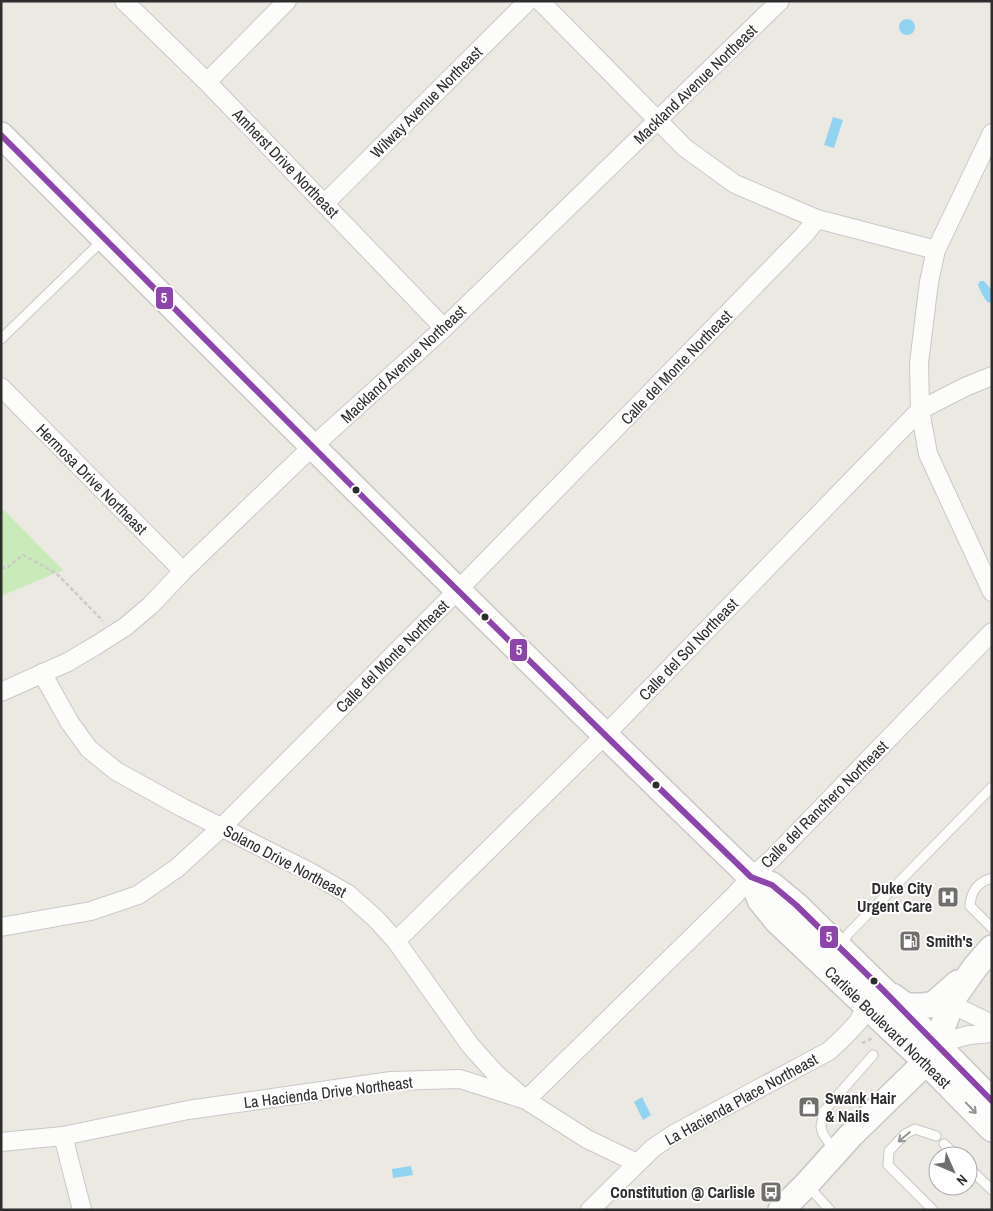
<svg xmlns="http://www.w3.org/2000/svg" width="993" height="1211" font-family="'Archivo Narrow',sans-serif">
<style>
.green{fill:#c9eab9}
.water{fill:#90d3f3}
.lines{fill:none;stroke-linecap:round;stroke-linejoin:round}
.lane-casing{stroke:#c9c8c8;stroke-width:11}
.street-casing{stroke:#c9c8c8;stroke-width:20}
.secondary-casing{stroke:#c9c8c8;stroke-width:28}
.path{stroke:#cacac9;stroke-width:2.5;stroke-dasharray:4 2.5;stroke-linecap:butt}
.lane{stroke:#fcfcfb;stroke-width:9}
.street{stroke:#fcfcfb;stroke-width:18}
.secondary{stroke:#fcfcfb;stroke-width:25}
.bus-1-casing{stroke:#fff;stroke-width:10}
.bus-1{stroke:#8e44ad;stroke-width:6}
.oneway{stroke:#949494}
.bus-dot{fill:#2d2d2d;stroke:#fff;stroke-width:2}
.labels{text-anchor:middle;stroke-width:4;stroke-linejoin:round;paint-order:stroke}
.street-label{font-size:16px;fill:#2d2d2d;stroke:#fff}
.poi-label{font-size:16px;font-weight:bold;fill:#2d2d2d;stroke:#fff;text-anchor:end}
.line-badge{stroke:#fff;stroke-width:2}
.badge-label{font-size:14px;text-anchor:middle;font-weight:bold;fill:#fff}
</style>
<rect width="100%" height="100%" fill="#ece9e3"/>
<path class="green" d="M1,507l62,63 -62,26z"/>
<path class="water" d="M899 27a8 8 0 1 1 16 0a8 8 0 1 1-16 0Z
M833,117l10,3 -9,28 -10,-3z
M980,281h4l7,8 1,14 -5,-1 -5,-8 -4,-9z
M642,1097l9,18 -8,5 -9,-18z
M411,1166l2,9 -20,3 -1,-9z"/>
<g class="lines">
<g class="lane-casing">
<path id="lane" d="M1,339l103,-100
M992,878c-15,4 -21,13 -22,28l22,22
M842,946l6,-12 144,-147
M944,1144l13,12
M835,1152l-12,-18 -2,-7 3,-16 49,-56
M968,1167l24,23
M807,1185l23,25
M933,1210l-45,-45 1,-14 16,-17 10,-5 21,7"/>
</g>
<g class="street-casing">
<path id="street" d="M124,1l83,81 237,246
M540,1l145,147 50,36 82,35 119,31
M207,82l80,-81
M992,133l-56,117 -7,32 -10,81 1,47 8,44 64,138
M325,203l203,-202
M1,387l182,184
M42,673l28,50 19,26 27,22 67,37 125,63 40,23 28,25 20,22 74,104 25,28 31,27 208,-204 17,-19 20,-17 221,-228
M1,692l67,-30 27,-16 30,-19 26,-22 32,-34 129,-124 132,-119 336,-327
M1,927l90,-16 47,-16 39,-27 45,-41 236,-237 346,-355 13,-16
M396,941l209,-206 315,-325 45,-23 27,-11
M963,1010l29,14
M936,1044l33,-9 23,-2
M63,1136l19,74
M1,1142l62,-6 125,-26 203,-29 69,-2 66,21 61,39 50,24
M590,1210l63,-62 21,-14 155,-83 16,-15 13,-14 9,-16"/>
</g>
<g class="secondary-casing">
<path id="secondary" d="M1,135c248,249 497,497 750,742l21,8 24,20 88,86 108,110
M751,877l9,23 17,21 149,141 66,67
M892,996l14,10h17l11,-2 24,-21
M781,1210l25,-25 46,-51 74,-72 10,-18 18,-47 22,-31 16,-18"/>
</g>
<path class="path" d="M1,568l7,-1 15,-12 33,18 47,48
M862,1043l11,-5"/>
<use href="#lane" class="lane"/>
<use href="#street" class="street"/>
<use href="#secondary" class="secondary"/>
<g class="bus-1-casing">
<path id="bus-1" d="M1,135l373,373 282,277 95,92 21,8 24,20 88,86 108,110"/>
</g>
<use href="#bus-1" class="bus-1"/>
</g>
<defs><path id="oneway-shaft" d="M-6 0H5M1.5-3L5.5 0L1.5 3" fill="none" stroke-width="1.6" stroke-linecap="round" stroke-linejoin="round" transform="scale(1.25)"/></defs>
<g class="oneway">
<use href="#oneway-shaft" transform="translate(971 1108) rotate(46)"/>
<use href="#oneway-shaft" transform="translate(904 1137) rotate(140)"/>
</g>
<defs>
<g id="hospital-square" transform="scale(1.125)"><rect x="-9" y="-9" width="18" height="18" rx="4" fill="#706f6d" stroke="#fff"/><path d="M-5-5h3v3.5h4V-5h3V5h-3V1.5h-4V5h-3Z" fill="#fff"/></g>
<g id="fuel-square" transform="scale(1.125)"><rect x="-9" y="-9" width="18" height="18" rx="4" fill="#706f6d" stroke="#fff"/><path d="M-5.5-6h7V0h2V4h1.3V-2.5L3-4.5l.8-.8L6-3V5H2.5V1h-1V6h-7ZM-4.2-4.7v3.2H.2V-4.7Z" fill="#fff"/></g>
<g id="shop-square" transform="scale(1.125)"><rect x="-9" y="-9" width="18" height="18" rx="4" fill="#706f6d" stroke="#fff"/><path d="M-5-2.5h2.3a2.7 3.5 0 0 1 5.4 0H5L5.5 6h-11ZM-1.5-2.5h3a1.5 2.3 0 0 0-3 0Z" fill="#fff"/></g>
<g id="bus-square" transform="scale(1.125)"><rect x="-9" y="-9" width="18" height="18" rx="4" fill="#706f6d" stroke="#fff"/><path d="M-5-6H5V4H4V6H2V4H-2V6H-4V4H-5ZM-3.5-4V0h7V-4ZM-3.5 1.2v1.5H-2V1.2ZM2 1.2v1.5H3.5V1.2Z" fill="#fff"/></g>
</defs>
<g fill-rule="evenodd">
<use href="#hospital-square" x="948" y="897"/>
<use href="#fuel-square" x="910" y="941"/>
<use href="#shop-square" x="809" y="1107"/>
<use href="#bus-square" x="771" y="1192"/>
</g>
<g class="bus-dot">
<circle cx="356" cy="490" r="4.5"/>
<circle cx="485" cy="617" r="4.5"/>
<circle cx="656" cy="785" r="4.5"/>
<circle cx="874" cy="981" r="4.5"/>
</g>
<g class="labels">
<g class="street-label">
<text transform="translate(695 84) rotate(-44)" y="6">Mackland Avenue Northeast</text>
<text transform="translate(426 102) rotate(-45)" y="6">Wilway Avenue Northeast</text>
<text transform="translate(286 163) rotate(46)" y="6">Amherst Drive Northeast</text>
<text transform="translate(403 364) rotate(-43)" y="6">Mackland Avenue Northeast</text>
<text transform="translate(676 367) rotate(-46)" y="6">Calle del Monte Northeast</text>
<text transform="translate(92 479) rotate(45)" y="6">Hermosa Drive Northeast</text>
<text transform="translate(688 649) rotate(-46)" y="6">Calle del Sol Northeast</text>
<text transform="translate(392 656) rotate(-45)" y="6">Calle del Monte Northeast</text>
<text transform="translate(824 804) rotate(-45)" y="6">Calle del Ranchero Northeast</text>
<text transform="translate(285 861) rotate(28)" y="6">Solano Drive Northeast</text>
<text transform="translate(888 1027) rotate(44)" y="6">Carlisle Boulevard Northeast</text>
<text transform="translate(328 1092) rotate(-7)" y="6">La Hacienda Drive Northeast</text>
<text transform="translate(741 1099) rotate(-29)" y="6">La Hacienda Place Northeast</text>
</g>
<g class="poi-label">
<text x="932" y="894">Duke City<tspan x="932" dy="18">Urgent Care</tspan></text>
<text x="926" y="947" text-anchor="start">Smith's</text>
<text x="825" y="1104" text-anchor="start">Swank Hair<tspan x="825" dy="18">&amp; Nails</tspan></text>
<text x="755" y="1198">Constitution @ Carlisle</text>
</g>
</g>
<g class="line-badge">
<rect x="155" y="286" width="19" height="24" rx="5" fill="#8e44ad"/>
<rect x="509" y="638" width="19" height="24" rx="5" fill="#8e44ad"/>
<rect x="819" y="925" width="20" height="24" rx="5" fill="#8e44ad"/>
</g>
<g class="badge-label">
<text x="164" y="303">5</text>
<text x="519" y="655">5</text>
<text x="829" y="942">5</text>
</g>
<rect width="993" height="1211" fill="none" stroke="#2d2d2d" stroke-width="5"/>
<g transform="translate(953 1171) rotate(135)"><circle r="24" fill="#ffffff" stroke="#ababab"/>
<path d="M0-4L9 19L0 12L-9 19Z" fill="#706f6d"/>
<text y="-8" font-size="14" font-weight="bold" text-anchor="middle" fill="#2d2d2d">N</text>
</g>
</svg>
